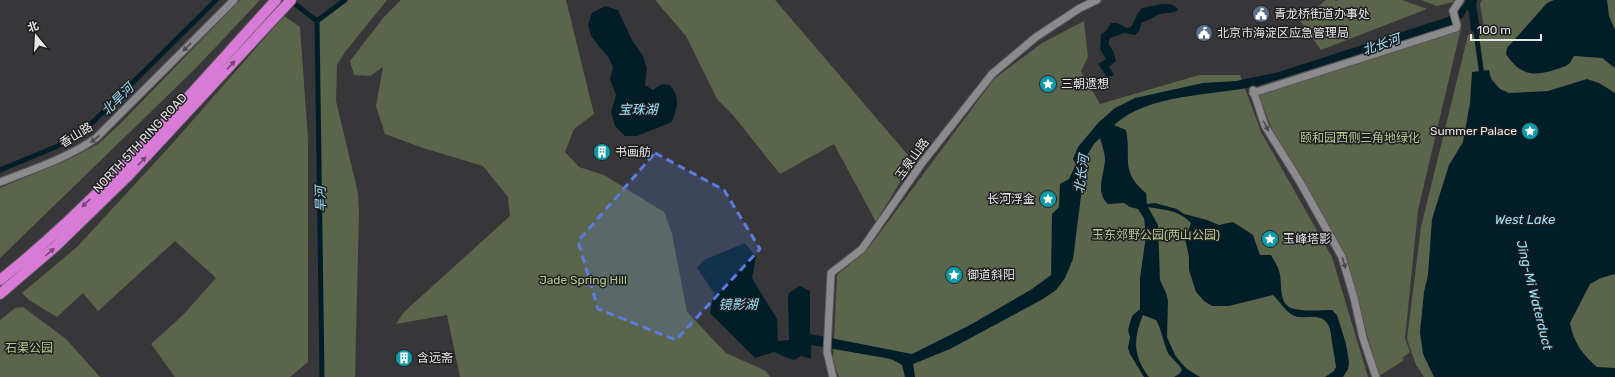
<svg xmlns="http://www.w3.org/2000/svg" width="1615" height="377" font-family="Rubik,'Noto Sans SC',sans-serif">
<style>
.green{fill:#5b654c}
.water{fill:#011e28}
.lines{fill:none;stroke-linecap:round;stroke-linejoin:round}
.canal{stroke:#011e28;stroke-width:5}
.tertiary-casing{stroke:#575659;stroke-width:9}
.motorway-casing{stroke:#575659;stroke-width:12}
.tertiary{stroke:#8b8b8e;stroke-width:7}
.motorway{stroke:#d87bd7;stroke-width:10}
.oneway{fill:#4a4a4c}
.oneway2{fill:#724872}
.marked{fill:#5a7cdd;fill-opacity:0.2;stroke:#5a7cdd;stroke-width:3;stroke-dasharray:8 5;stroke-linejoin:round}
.labels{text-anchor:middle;stroke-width:3;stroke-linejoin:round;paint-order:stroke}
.poi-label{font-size:12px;fill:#e7e7e8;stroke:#1f1e20;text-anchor:start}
.street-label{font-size:12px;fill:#e7e7e8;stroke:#1f1e20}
.park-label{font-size:12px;fill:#b5ca91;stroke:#1f1e20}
.water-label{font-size:13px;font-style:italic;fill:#9be1fc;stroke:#1f1e20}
</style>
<rect width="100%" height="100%" fill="#37373a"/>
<path class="green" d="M240,0h20l-65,69 -195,189v-70l74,-31 24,-13 22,-20z
M345,0h42l-42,52 -8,13 -1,36 22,92 1,19 -4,165h-33l-5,-356z
M401,0h165l28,114 -20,15 -9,23 14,15 25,8 60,37 8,22 15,78 39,41 40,18 4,6h-310l-13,-62 -51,9 8,-12 106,-96 -2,-19 -25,-31 -60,-18 -38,-14 -9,-28 7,-39 -13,9 -16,-1 -4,-14 34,-44z
M655,0h120l138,161 -37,61 -42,-78 -54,30 -47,-59 -16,-16 -31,-63z
M1326,0h8l2,1 2,-1h64l25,9 -106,41 -21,-29z
M1421,0h33l-1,2 -16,4z
M1482,0h133v377h-191l-8,-12 -9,-26 14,-112 47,-192 17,-1 -5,-30z
M284,16l16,11 8,113v222l-18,15h-115l-24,-33 32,-29 33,-37 -41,-37 -77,70 -15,-18 -26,24 -28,-17 -7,-7 55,-46 95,-103z
M1084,21l4,36 -7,14 19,33 99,-29h41l21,57 71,125 36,120h-529l-6,-17 4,-85 30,-25 127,-171 48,-36z
M1461,28l-43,182 -13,128 5,14 -8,6 2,2 -25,16 -35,-122 -71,-123 -15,-36 49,-17z
M23,307l43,32 34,38h-100v-57l15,-12z"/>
<path class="water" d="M1466,0h11l-1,5 4,24 -9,2 -2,-19 -2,-2 -4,7 -10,8 -196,61c-44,10 -108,7 -143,39l12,5c6,29 -7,40 20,63l1,11 8,-1 22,6 7,5 23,6 12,5 14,-3 20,13 7,20h11c3,6 8,12 9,20 2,10 -1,28 11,33 12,4 28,2 41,2l5,5 9,29 3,18 -1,7 -5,8h-18l9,-6 2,-4 -6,-38c-7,-21 -26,-6 -39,-15 -7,-5 -12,-13 -18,-19l-44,11h-17l-8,-5 -8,-9 -7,-22v-13l-4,-18 6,-16c-12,-13 -26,-13 -43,-16l10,18 2,55 6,13 2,8 -1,36 8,18 7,9 5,5 13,8h-26l5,-3 3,-4c-3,-7 -10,-11 -14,-17 -5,-11 -6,-23 -12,-33l-13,-5c-10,23 -10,42 6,62h-5l-14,-23 -2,-6 2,-11 -2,-7 4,-14 8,-7v-31l6,-42 -2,-18 -6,-9 -8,-2 -6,-4 -16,1c-13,-12 -4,-28 -3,-44 0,-7 -3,-15 -5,-22l-6,6 -8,13 -13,102 -8,19 -9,12 -13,9 -93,50 -37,15 2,13h-10l-3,-12 -11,-6 -80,-14v14l-10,-3 -7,4 -9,-3 -11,-5 -19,6 -45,-45 4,-20 -17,-25 7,-8 41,-17 11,14 -4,21 25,41 1,22 11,-1 -1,-43 1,-4 11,-7 10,5v43l102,20 58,-29 62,-36 19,-14 1,-61 7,-7 1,-23 9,-5 7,-15 -3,-5 5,-12 21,-25 16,-14 20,-10 68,-15 33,-2 43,-9 169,-55 15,-11z
M1554,0h53l2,16 6,14v38l-13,-10 -28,-2c-2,3 -3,6 -5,8 -4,3 -10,4 -15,6 -22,7 -35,4 -48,-16l1,-6 40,-45z
M1162,4c7,0 12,-1 16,6 -5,4 -11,2 -17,4 -6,1 -11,7 -19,8l-3,9 -4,4 -11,-2 -14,5c-3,7 0,8 3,13 1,2 2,7 3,10l-7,6 5,8 -7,2 -9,-13 8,-5 -6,-10 1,-15 5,-3 5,-8h6l10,5 4,-1 7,-14 4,-5z
M605,6l13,4 14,30 11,16 4,13 -2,16 8,5 9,-6 8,1c11,14 7,21 2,37l-35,14h-12l-10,-10 -4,-14 5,-17 -6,-16 3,-11 -4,-10 -18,-22 -3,-12 4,-11z
M1489,70l1,5 2,5 8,9 9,4 39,-2 39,-12 12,4 16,10v181l-14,4 -11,6 -20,39c3,19 13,32 27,44l18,1v9h-181l-11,-23 -3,-22 4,-40 4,-17 4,-56 17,-54 14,-23 7,-39 2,-31z"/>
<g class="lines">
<path class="canal" d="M290,0l27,21
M317,21l5,356
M317,21l28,-21
M1475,25l7,51
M0,170l58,-24 27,-16 131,-130"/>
<g class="tertiary-casing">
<path id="tertiary" d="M1253,90l12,36 35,56 42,75 12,41 9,40 13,39
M1253,93l203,-65 1,-3 -4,-14 7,-11
M0,182c33,-13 68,-24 96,-44l138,-138
M833,377l-6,-25 4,-79 31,-24 60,-86 70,-89 44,-37 44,-29 17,-8"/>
</g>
<g class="motorway-casing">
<path id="motorway" d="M0,280c102,-81 188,-184 276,-280
M0,294l56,-48 71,-69 164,-177"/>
</g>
<use href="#tertiary" class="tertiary"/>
<use href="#motorway" class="motorway"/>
</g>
<defs><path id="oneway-solid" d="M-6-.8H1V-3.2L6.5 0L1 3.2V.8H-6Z"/></defs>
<g class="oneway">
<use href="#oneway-solid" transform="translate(187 47) rotate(135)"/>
<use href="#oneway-solid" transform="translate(1266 126) rotate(63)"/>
<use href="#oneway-solid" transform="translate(95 139) rotate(142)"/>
<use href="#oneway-solid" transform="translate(1344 263) rotate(73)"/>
</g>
<g class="oneway2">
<use href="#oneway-solid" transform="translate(231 65) rotate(-47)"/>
<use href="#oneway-solid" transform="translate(142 161) rotate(-47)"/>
<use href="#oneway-solid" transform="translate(86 203) rotate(136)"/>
<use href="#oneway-solid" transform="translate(50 252) rotate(-41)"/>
</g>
<path class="marked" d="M655,153l69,37 36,59 -84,91 -78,-31 -20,-68z"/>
<defs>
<g id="civic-disc" transform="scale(0.9)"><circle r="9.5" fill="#5c6f8a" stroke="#1f1e20"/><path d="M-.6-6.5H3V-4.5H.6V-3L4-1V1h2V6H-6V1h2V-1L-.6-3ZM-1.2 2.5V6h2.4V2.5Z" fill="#fff"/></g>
<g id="sight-disc" transform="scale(0.9)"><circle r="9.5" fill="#0f9aa8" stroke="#1f1e20"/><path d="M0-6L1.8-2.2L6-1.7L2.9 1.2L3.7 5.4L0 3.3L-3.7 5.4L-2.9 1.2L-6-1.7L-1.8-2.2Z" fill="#fff"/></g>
<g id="building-disc" transform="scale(0.9)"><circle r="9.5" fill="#0f9aa8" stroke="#1f1e20"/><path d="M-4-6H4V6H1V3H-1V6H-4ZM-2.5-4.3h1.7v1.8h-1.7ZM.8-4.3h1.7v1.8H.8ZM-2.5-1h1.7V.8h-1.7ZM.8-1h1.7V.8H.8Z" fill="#fff"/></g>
</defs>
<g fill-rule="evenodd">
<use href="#civic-disc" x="1261" y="14"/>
<use href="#civic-disc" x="1204" y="33"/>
<use href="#sight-disc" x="1048" y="84"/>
<use href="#sight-disc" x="1530" y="131"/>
<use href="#building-disc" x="602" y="152"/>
<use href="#sight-disc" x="1048" y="199"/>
<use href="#sight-disc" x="1270" y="239"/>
<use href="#sight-disc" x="954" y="275"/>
<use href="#building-disc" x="404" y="358"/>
</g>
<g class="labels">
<g class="poi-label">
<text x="1274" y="18">青龙桥街道办事处</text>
<text x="1217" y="37">北京市海淀区应急管理局</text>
<text x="1061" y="88">三朝遗想</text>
<text x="1517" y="135" text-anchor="end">Summer Palace</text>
<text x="615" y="156">书画舫</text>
<text x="1035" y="203" text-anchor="end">长河浮金</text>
<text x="1283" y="243">玉峰塔影</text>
<text x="967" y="279">御道斜阳</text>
<text x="417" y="362">含远斋</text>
</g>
<g class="street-label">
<text transform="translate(76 135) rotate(-31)" y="4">香山路</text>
<text transform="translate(140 143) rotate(-47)" y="4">NORTH 5TH RING ROAD</text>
<text transform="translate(912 159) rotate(-54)" y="4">玉泉山路</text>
</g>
<g class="park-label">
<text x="1360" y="142">颐和园西侧三角地绿化</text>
<text x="1156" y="239">玉东郊野公园(两山公园)</text>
<text x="583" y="284">Jade Spring Hill</text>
<text x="29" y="352">石渠公园</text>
</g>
<g class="water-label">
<text transform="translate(1381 44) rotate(-19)" y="5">北长河</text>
<text transform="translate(117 99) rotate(-45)" y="5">北旱河</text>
<text x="638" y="114">宝珠湖</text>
<text transform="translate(1081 174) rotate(-82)" y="5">北长河</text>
<text transform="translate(320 199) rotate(-91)" y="5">旱河</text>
<text x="1525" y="224">West Lake</text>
<text transform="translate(1535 295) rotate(76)" y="5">Jing-Mi Waterduct</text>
<text x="738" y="309">镜影湖</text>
</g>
</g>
<g transform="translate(36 36) rotate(342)" stroke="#1f1e20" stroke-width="3" paint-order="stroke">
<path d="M0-3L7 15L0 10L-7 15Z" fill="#e7e7e8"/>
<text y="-6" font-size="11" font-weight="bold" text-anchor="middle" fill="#e7e7e8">北</text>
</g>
<path d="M1471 34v6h70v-6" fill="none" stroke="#e7e7e8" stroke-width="2"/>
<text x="1477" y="34" font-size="12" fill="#e7e7e8" stroke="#1f1e20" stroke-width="3" paint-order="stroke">100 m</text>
</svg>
